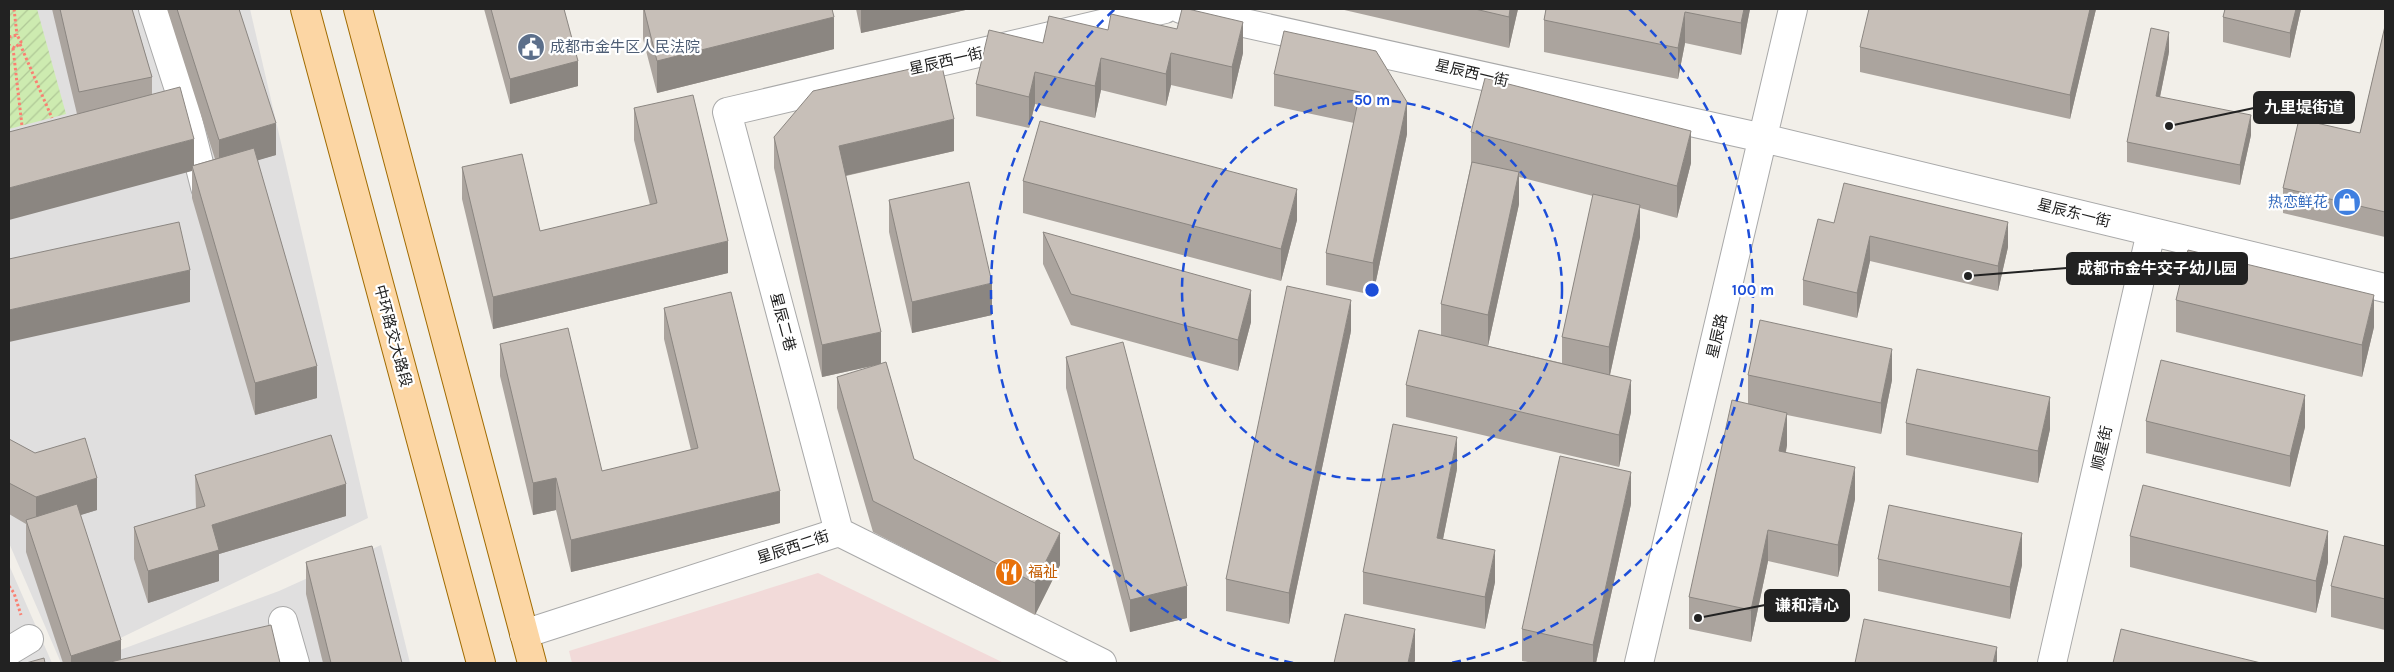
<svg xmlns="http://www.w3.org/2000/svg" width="2394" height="672" font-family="Karla,'Noto Sans SC',sans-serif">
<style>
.residential{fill:#e0dfdf}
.commercial{fill:#f2dad9}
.garden{fill:url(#garden-furrows)}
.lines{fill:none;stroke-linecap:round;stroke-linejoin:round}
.minor-casing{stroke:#a9a9a9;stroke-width:30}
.major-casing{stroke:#a06b00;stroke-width:30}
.path{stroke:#fa8072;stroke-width:3;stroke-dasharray:2.5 2.5;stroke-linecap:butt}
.minor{stroke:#fff;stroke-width:28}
.major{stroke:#fcd6a4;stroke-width:28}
.wall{fill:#aba49e;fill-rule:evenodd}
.shaded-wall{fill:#8b8681}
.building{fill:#c7bfb8;stroke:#8b8681}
.ring{fill:none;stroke:#1d4ed8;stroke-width:2.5;stroke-dasharray:9 6}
.labels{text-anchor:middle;stroke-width:4.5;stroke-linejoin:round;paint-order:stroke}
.service-label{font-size:15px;fill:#4e5e75;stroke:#fff;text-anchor:start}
.street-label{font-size:15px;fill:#222;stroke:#fff}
.shop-label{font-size:15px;fill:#366cbe;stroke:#fff;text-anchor:end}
.food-label{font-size:15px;fill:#c56008;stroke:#fff;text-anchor:start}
.centre{fill:#1d4ed8;stroke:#fff;stroke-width:2.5}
.ring-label{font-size:15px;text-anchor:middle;font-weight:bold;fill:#1d4ed8;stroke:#fff;stroke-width:4.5;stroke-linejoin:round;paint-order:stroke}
.leader{fill:none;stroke:#222;stroke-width:2}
.callout-dot{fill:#222;stroke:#fff;stroke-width:2}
.callout{fill:#222;stroke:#222;stroke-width:2}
.callout-label{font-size:16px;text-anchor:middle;font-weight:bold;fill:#fff}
</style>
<defs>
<pattern id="garden-furrows" width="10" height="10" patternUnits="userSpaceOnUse" patternTransform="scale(1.25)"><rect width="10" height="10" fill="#cdebb0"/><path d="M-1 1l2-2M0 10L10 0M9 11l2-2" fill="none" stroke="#b0c997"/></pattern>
</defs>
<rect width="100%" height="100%" fill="#f2efe9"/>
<path class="residential" d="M9,9h241l118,509 -299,145h-8l-52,-120z
M381,545l29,118h-325l194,-72z
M9,565l43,98h-43z"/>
<path class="commercial" d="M818,573l186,90h-432l-3,-12z"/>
<path class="garden" d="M9,9h28l29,105 -57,15z"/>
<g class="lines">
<g class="minor-casing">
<path id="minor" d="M153,9l32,99 20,79
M1181,9l582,129 622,150
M839,532l-112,-420 438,-103
M283,621l12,42
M524,634l315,-102 263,131
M9,651l20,-12
M1639,663l154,-654
M2052,663l99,-431"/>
</g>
<g class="major-casing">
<path id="major" d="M305,9l176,654
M358,9l174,654"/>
</g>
<path class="path" d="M14,9l3,26
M9,37l8,-2 4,7 -6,6 -6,-3
M20,44l32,74
M13,48l9,78
M9,586l5,7 7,22"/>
<use href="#minor" class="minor"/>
<use href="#major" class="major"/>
</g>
<path class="wall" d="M52,9h80l20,68v17l42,71 21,-6 -48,-150h72l37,146 -19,5 60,238 -62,17 -63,-217v-27l-115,-57z
M484,9h80l14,77 -68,18z
M643,9h189l2,40 -177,44 -14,-54z
M856,9h114l-109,24z
M1340,9h178l-9,39z
M1546,9h204l-9,46 -56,-12 -7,36 -134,-27v-32z
M2096,9l-26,110 -210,-47v-25z
M2225,9h76l-11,49 -67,-16v-25z
M2385,26v211l-102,-24v-25l77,-55z
M1108,30l135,23 -11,46 -61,-14 -5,21 -65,-16 -6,28 -60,-14 -6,24 -53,-12v-32z
M1376,51l31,83 -34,161 -47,-10v-32l28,-130 -80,-17v-32z
M2169,52l-9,45 91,38 -11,50 -113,-23v-20z
M634,108l94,165 -235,56 -31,-130v-32l78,64 110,-26 -16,-65z
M1471,132l220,31 -14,55 -37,-10v29l-30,138 21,37 -12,55 -213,-50v-32l35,-50v-31l30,-140zM1519,177l74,19 -31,141v26l-74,-17 31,-142z
M774,137l180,14 -108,25 35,188 -59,13 -48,-209z
M1023,181l274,39 -16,61 -258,-68z
M889,200l103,115 -80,18 -23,-101z
M1834,223l174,24 -10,44 -128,-30 -13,57 -54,-13v-25z
M1043,232l208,90 -13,49 -167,-46 -28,-61z
M2176,300l198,27 -12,50 -186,-45z
M664,308l116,215 -209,49 -15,-62 -23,5 -33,-139v-32l102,127 89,-21 -27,-111z
M1351,331l-62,293 -63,-13v-32z
M1066,357l121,261 -57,14 -64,-244z
M1748,375l144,5 -11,54 -94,-19v30l-1,7 69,47 -17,78 -70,-16 -17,81 -62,-13v-32l59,-193z
M837,377l77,82 146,106 -25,50 -162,-83 -36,-124z
M2146,421l159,6 -15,60 -144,-34z
M1906,423l144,6 -12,54 -132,-28z
M9,439l88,71 -17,5 41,145 159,3h-217l-37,-111v-28l-17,-10z
M1457,469l-14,70 52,43 -10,47 -122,-25v-32z
M195,475l151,41 -127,38v27l-71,22 -14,-44v-32l62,-18z
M1631,504l-35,159h-63l-11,-2v-32z
M2130,536l198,26 -12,51 -186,-46z
M2385,546v84l-54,-13v-31z
M1878,559l144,6 -12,54 -132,-28z
M306,562l96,101h-79l-17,-69z"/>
<path class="shaded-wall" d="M861,9h109l-109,24z
M1510,9h8l-9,39v-31z
M1744,9h6l-9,46v-32z
M2090,9h6l-26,110v-24z
M2296,9h5l-11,49v-25z
M1685,12v31l-7,36v-31z
M834,17v32l-177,44v-32z
M1243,22v31l-11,46v-32z
M2169,32v20l-13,64v-20z
M1171,53v32l-5,21v-32z
M1101,58v32l-6,28v-32z
M578,61v25l-68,18v-25z
M1035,72v32l-6,24v-31z
M1407,102v32l-34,161v-32z
M2251,115v20l-11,50v-20z
M954,119v32l-115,26v-31z
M276,123v32l-57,17v-32z
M1691,131v32l-14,55v-32z
M194,139v32l-2,-5v5l-183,49v-32z
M1519,172v32l-31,142v-31z
M1297,189v31l-16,61v-32z
M1640,205v32l-31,142v-32z
M2008,222v25l-10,44v-25z
M1870,236v25l-13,57v-25z
M728,241v32l-235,56v-32z
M190,270v32l-181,40v-32z
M992,283v32l-80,18v-31z
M1251,290v32l-13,49v-31z
M2374,295v32l-12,50v-32z
M1351,300v31l-62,293v-31z
M881,332v32l-59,13v-32z
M1892,349v31l-11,54v-31z
M317,366v32l-62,17v-32z
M1631,380v32l-12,55v-32z
M2305,395v32l-15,60v-31z
M2050,397v32l-12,54v-32z
M1787,413v32l-8,37v-31z
M1457,437v32l-20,100v-31z
M1855,467v32l-17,78v-32z
M1631,472v32l-35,159h-3v-18z
M97,478v32l-61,19v-32z
M556,478v32l-23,5v-32z
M346,484v32l-127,38v27l-71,22v-32l64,-46z
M780,491v32l-209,49v-32z
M1768,530v31l-17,81v-32z
M2328,531v31l-12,51v-32z
M1060,533v32l-25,50v-32z
M2022,533v32l-12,54v-32z
M1495,550v32l-10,47v-32z
M1187,586v32l-57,14v-32z
M1415,629v32l-1,2h-6z
M121,640v23h-50v-7z
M1997,647v16h-4z"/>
<path class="building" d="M60,9h72l20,68 -73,15z
M177,9h62l37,114 -57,17z
M491,9h73l14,52 -68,18z
M644,9h188l2,8 -177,44z
M1182,9h6l55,13 -11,45 -61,-14 -5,21 -65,-16 -6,28 -60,-14 -6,25 -53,-13 13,-54 54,13 6,-27 59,14 3,-16 66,15z
M1475,9h35l-1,8z
M1546,9h198l-3,14 -56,-11 -7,36 -134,-28z
M1869,9h221l-20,86 -210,-48z
M2225,9h71l-6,24 -67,-16z
M2385,26v186l-102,-24 16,-69 61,14z
M2151,28l18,4 -13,64 95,19 -11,50 -113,-23z
M1284,31l92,20 31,51 -34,161 -47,-10 34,-161 -86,-18z
M941,62l13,57 -115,27 42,186 -59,13 -48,-208 39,-46z
M1485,78l206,53 -14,55 -206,-54z
M180,87l14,52 -185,49v-56z
M693,95l35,146 -235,56 -31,-130 60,-13 18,77 117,-28 -23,-95z
M1040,121l257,68 -16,60 -258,-68z
M254,148l63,218 -62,17 -63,-217z
M1472,162l47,10 -31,143 -47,-11z
M969,182l23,101 -80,19 -23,-102z
M1844,183l164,39 -10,44 -128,-30 -13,57 -54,-13 15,-61 16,4z
M1593,194l47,11 -31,142 -47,-10z
M179,222l11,48 -181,40v-51z
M1043,232l208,58 -13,50 -167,-46z
M2188,250l186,45 -12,50 -186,-45z
M1287,286l64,14 -62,293 -63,-14z
M731,292l49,199 -209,49 -15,-62 -23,5 -33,-139 68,-16 34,143 96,-23 -34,-140z
M1760,320l132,29 -11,54 -133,-28z
M1419,330l212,50 -12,55 -213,-50z
M1123,342l64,244 -57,14 -64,-243z
M2161,360l144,35 -15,61 -144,-35z
M886,362l28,97 146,74 -25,50 -162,-82 -36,-124z
M1917,369l133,28 -12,54 -132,-28z
M1732,400l55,13 -8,38 76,16 -17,78 -70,-15 -17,80 -62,-13z
M1393,424l64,13 -20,101 58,12 -10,47 -122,-25z
M331,435l15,49 -134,41 7,25 -71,21 -14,-44 71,-21 -10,-31z
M85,438l12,40 -61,19 -27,-14v-44l26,14z
M1560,456l71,16 -38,173 -71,-16z
M2143,485l185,46 -12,50 -186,-45z
M77,504l44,136 -50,16 -45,-136z
M1889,505l133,28 -12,54 -132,-28z
M2344,536l41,10v53l-54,-13z
M372,546l30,117h-71l-25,-101z
M1345,614l70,15 -7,34h-74z
M1864,619l133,28 -4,16h-138z
M271,625l9,38h-174z
M2121,629l140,34h-148z
M44,658l1,5h-19z"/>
<g class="ring">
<circle cx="1372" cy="290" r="190"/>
<path d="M1293 663A381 381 0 0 1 1115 9M1629 9A381 381 0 0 1 1451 663"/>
</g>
<defs>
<g id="civic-disc" transform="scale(1.4375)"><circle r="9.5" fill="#5c6f8a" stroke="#fff"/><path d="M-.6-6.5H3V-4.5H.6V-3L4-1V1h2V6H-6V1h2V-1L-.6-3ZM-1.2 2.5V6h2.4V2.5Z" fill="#fff"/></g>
<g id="shop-disc" transform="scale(1.4375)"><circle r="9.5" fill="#3f7fe0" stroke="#fff"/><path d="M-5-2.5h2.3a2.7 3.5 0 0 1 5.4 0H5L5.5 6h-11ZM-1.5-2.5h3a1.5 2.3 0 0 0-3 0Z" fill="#fff"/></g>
<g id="restaurant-disc" transform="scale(1.4375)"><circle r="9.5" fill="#e8710a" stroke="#fff"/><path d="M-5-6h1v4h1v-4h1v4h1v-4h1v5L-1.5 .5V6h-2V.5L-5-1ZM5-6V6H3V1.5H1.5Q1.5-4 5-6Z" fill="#fff"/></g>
</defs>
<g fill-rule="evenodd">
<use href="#civic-disc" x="531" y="47"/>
<use href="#shop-disc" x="2347" y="202"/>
<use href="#restaurant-disc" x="1009" y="572"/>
</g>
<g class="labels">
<g class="service-label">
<text x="550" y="52">成都市金牛区人民法院</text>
</g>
<g class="street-label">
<text transform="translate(946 61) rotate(-13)" y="5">星辰西一街</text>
<text transform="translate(1472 73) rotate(13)" y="5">星辰西一街</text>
<text transform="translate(2074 213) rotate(14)" y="5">星辰东一街</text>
<text transform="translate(783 322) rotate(75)" y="5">星辰二巷</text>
<text transform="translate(393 336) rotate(75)" y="5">中环路交大路段</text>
<text transform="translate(1717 336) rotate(-77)" y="5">星辰路</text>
<text transform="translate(2102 448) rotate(-77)" y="5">顺星街</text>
<text transform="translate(793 547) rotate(-18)" y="5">星辰西二街</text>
</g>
<g class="shop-label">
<text x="2328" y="207">热恋鲜花</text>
</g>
<g class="food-label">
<text x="1028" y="577">福祉</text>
</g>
</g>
<circle cx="1372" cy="290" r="8" class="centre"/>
<g class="ring-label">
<text x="1372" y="105">50 m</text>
<text x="1753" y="295">100 m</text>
</g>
<path class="leader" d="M2169 126L2254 108M1968 276L2067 268M1698 618L1765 605"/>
<g class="callout-dot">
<circle cx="2169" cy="126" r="5"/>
<circle cx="1968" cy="276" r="5"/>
<circle cx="1698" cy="618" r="5"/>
</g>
<g class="callout">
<rect x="2254" y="92" width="100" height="31" rx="5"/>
<rect x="2067" y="253" width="180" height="31" rx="5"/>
<rect x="1765" y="590" width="84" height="31" rx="5"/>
</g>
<g class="callout-label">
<text x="2304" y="113">九里堤街道</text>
<text x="2157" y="274">成都市金牛交子幼儿园</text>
<text x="1807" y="611">谦和清心</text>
</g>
<rect width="2394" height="672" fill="none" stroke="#222222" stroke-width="20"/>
</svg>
